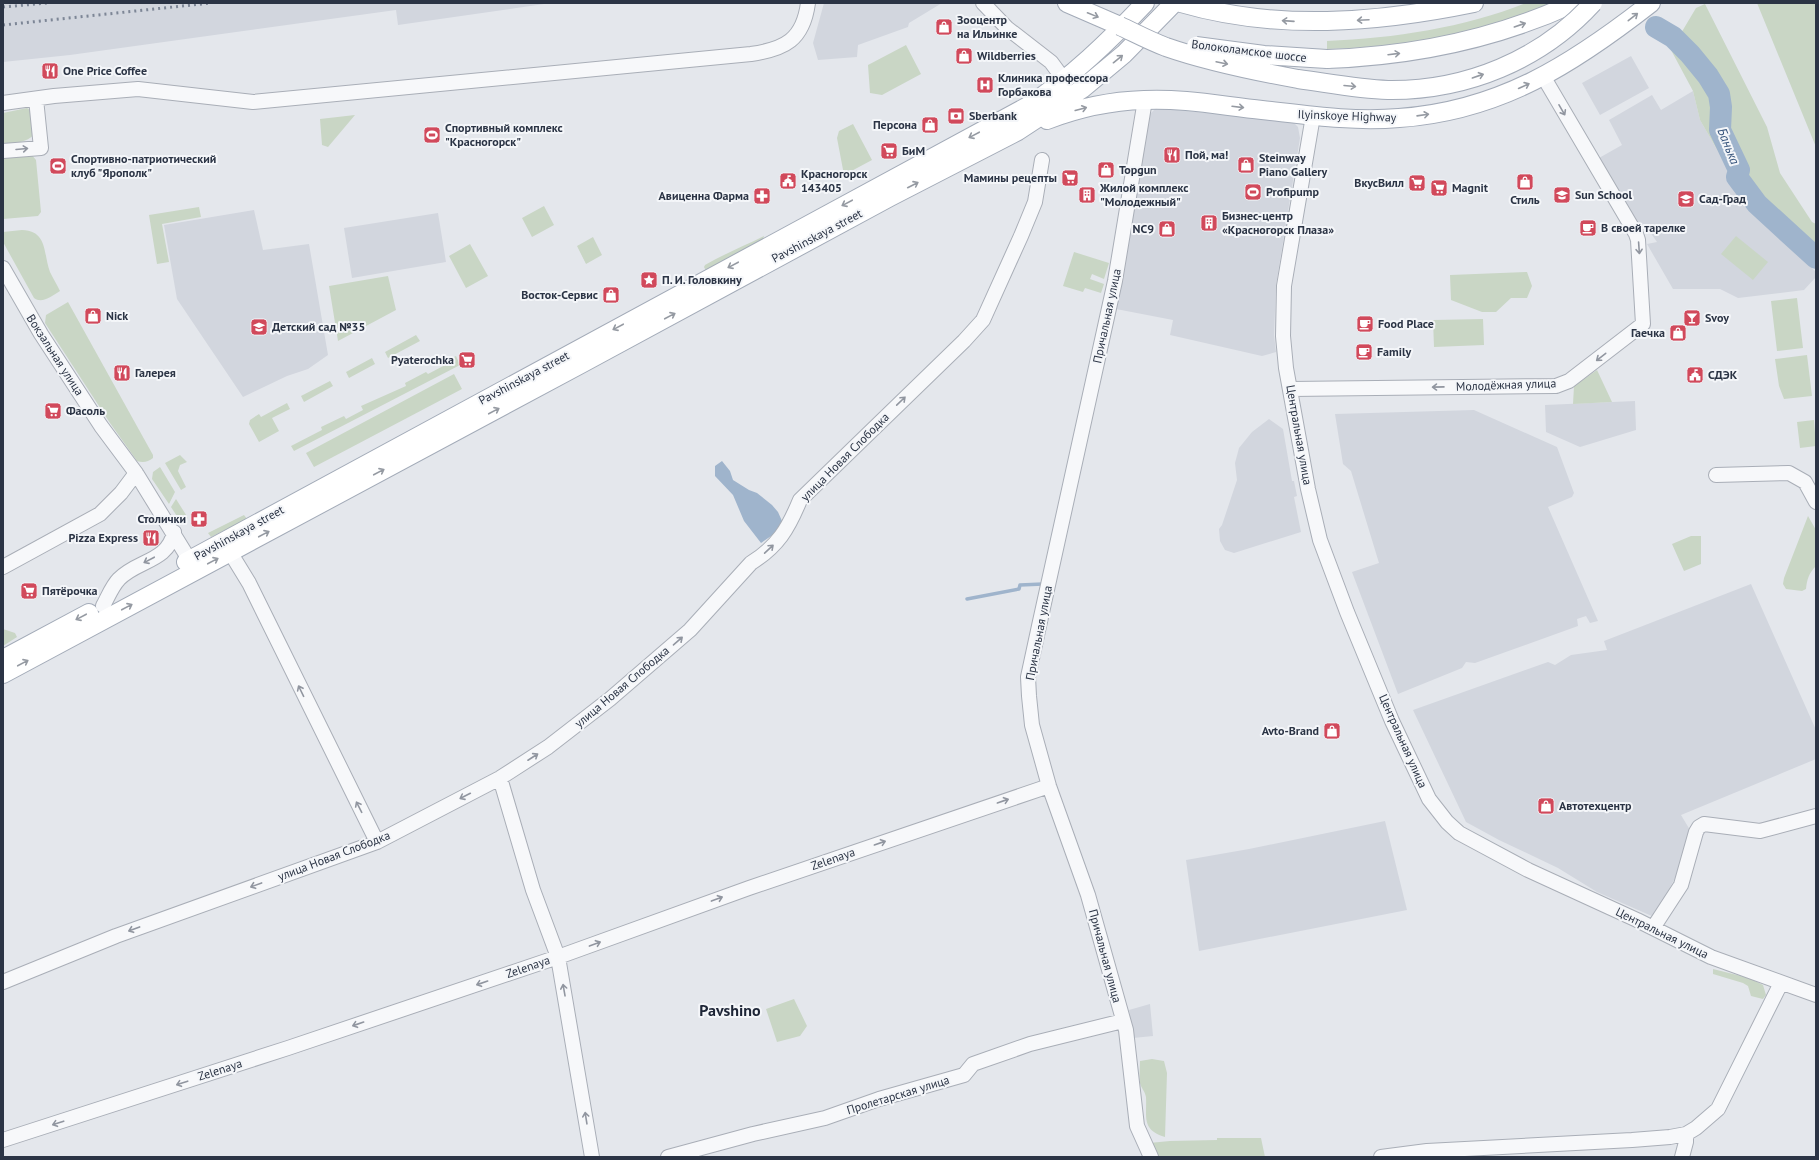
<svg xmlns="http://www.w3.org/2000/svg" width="1819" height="1160" font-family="'PT Sans',sans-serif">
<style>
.built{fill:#d2d6de}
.green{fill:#c9d6c5}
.water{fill:#9fb4cc}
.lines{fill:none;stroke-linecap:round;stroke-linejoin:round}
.stream{stroke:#9fb4cc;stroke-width:3.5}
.river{stroke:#9fb4cc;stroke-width:22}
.minor-casing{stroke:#a9aeb7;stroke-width:16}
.major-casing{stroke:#a3abb8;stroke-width:20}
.minor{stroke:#f7f8fa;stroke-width:14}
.major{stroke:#fff;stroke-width:18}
.rail{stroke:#7d8696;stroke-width:3;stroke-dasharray:2 4;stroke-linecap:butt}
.major-bridge-casing{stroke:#a3abb8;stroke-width:20;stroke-linecap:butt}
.major-bridge{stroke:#fff;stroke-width:18}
.oneway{stroke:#959aa2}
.oneway2{stroke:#9196a0}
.labels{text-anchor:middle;stroke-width:4;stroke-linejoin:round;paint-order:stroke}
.poi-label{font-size:12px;font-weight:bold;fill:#2b3445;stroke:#f4f6f9;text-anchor:start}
.street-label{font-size:12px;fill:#2b3445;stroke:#f4f6f9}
.water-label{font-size:13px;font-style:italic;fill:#34527a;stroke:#f4f6f9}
.district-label{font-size:16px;font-weight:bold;fill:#1d2536;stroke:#f4f6f9}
</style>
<rect width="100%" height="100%" fill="#e4e7ec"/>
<path class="built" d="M3,3h548l-153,22 -2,-15 -326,45 -67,7z
M824,3h118l-33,20 -1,4 -50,18 -1,12 -39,3 -5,-17z
M1631,56l18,32 -49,27 -18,-32z
M1693,91l7,29 34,59 28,40 54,53v5l-12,13 -66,8 -18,-9h-47l-26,-45 10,-2 -7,-10 -9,-3 -42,-71 23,-13 -13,-25 43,-25 9,15z
M1156,108l133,13 5,2 4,4 2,11 -24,147 -2,50 2,17 -14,4 -92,-21 3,-15 -57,-11 12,-63 21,-131z
M254,210l9,40 46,-6 19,111 -20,14 -21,7 -44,21 -66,-98 -13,-74z
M438,213l8,49 -94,16 -8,-50z
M1635,401l1,29 -56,17 -34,-15 -1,-27z
M1474,410l83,37 17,46 -2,4 -24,10 50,114 -8,2 -4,-7 -9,3 1,7 -103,37 -9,-1 -4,6 -64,26 -46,-122 27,-9 -28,-92 -8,-7 -8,-50z
M1269,419l14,10 9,52h2l3,15 -3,1 7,35 -67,21 -9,-3 -5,-9 -1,-12 3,-4 15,-45 -2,-17 4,-15 13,-16z
M1751,584l65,146v29l-135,56 12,20 -18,43 -21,39 -57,-25 -39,-24 -59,-28 -33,-18 -53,-112 135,-48 7,3 16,-10 36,-5 -3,-9z
M1385,821l22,89 -208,41 -13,-91 63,-11z
M1150,1004l3,32 -20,2 -4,-28z"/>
<path class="green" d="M1526,3h24c-68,32 -148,44 -223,46v-8c68,-3 136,-13 199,-38z
M1757,3h59v144z
M1705,4l62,123 13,46 32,49 4,2v26l-25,-22 -29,-9 -28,-40 -34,-59 -7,-29 -22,-41 25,-42z
M906,45l15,29 -39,21 -12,-2 -2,-28z
M27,108l3,2 4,24c-6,9 -21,9 -31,10v-31z
M355,115l-27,32 -6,-2 -2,-26z
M853,124l19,36 -28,15 -7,-37 2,-7z
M30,153l6,7 5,52 -3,4 -35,3v-63z
M544,206l10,19 -22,12 -10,-19z
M199,207l2,10 -39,7 7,38 -12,2 -8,-49z
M22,230c26,1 21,23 28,42 3,6 7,13 10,19 -8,5 -18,13 -26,7l-31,-56v-10z
M764,236l-1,4 -57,31 -2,-4 1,-2c19,-11 39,-19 59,-29z
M1736,236l32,26 -15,18 -32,-26z
M593,237l9,18 -16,9 -9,-18z
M470,244l18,32 -22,12 -17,-32z
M1074,252l35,11 -5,16 -12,-5 -2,5 14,5 -3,9 -16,-5 -2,4 -20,-6z
M1527,272l5,14 -5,12h-16l-15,14h-14l-31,-12 -1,-25z
M388,276l8,34 -58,31 -9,-55z
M1797,298l6,50 -26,3 -6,-50z
M68,302l85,153v3c-5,4 -10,5 -16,3l-27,-38 -65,-100 1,-8z
M1483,319l1,26 -50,2 -1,-27z
M416,335l4,6 -32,17 -3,-6z
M1807,355l5,41 -28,3 -5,-13 -4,-27z
M456,356l4,9 -166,86 -3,-5 31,-16 -1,-3 23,-11 2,3 17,-9 -2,-4 45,-20 -1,-3 21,-11 2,2 21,-11 -1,-3z
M372,358l3,6 -26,14 -3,-6z
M1597,370l15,32 -39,2 1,-18z
M454,374l8,15 -148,78 -8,-14z
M330,381l3,5 -29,16 -3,-6z
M287,403l3,6 -18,9 7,13 -20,11 -10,-18 1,-4 9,-6 2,3z
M1814,420l2,26 -16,2 -3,-26z
M180,455l7,7 -7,3 -2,6 8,16 -5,3 -16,-27z
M160,467l15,25 -6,12 -17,-25 1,-7z
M176,499l12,19 -6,6 -11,-17z
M244,515l3,4 -36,18 -3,-4z
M1808,516l8,14v36c-7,7 -9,13 -10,23l-4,2 -16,-2 -3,-5 1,-6z
M1691,536h10v28l-17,7 -12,-27z
M3,629l12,4 2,4 -14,9z
M1713,969l36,9 14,7 3,10 -3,4 -12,-3 -3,-10 -5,-3 -30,-9z
M794,999l13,27 -7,10 -23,6 -11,-33z
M1152,1059l12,2 3,12 -2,64c-24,-7 -18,-20 -19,-40 -1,-6 -5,-9 -6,-14 -1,-7 0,-15 0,-22z
M1217,1138h44l4,19h-110l-6,-14 21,-2 47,-1z"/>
<path class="water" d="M722,461l8,10 3,9 16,10 8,3 15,12 6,7 4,9 -8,13 -13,9 -17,-22 -11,-26 -18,-19v-10z"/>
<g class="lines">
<path class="stream" d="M967,599l52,-10 1,-4 23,-1"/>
<path class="river" d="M1656,27l17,10 17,17 18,22 11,18 2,13 -1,23 19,40 -2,7 20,27 59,54"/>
<g class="minor-casing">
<path id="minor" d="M983,3l24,25 44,34 14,19
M1145,100l-30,181 -76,345 -11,51 1,19 3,29 17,61 39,109 38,135 11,96 14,31
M3,103l51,-7 84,-7 115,13 498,-48c34,-5 52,-14 57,-51
M1313,116l-29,170 -1,50 3,32 22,121 12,51 27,72 45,109 37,78 18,23 12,11 69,37 109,50 74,37 105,38
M3,151l38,-3 -5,-49
M3,268l38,66 60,92 35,47 59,96
M1291,389l265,-3 13,-5 74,-57 -5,-84 -2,-6 -93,-158
M1716,475l73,-2 16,9 11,20
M230,552l19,31 128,259
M3,567l97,-53 21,-21 15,-20
M103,606c5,-9 9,-20 16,-27 18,-19 49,-17 55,-47
M500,778l33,112 25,67 34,200
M1653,928l28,-43 15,-53 3,-5 5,-3 56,7 56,-15
M3,982l113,-46 261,-94 123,-64 48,-31 62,-48 80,-69 61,-67c27,-17 37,-34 49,-63l164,-159 19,-21 38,-84 14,-34 7,-42
M3,1140l285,-92 270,-91 191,-69 300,-102
M668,1157l85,-23 72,-16 54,-19 85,-24 9,-11 57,-20 93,-23
M1381,1157l46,-6 205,-11 38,-3 16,-3 10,-6 22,-19 63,-126
M1682,1157l4,-15v-8"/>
</g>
<g class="major-casing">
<path id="major" d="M1067,3l53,23
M1181,3c96,28 196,20 293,0
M1327,59c86,-3 169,-20 247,-56
M1047,120c31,-12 64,-19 97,-20 39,-2 79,6 118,10 45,5 91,12 137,8 101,-7 174,-54 252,-115
M186,562l842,-456c44,-29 81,-65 117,-103
M3,659l86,-46
M3,674l578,-310 309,-167 128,-66 64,-42 42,-35 50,-51"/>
</g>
<use href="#minor" class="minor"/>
<use href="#major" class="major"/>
<path class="rail" d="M3,7l44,-4
M3,25l208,-22"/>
<g class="major-bridge-casing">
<path id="major-bridge" d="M1120,26c15,7 30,15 46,21 43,15 88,24 132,32 30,4 60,10 90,11 78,1 153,-30 205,-87
M1196,46l68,9 63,4"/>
</g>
<use href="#major-bridge" class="major-bridge"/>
</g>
<defs><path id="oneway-shaft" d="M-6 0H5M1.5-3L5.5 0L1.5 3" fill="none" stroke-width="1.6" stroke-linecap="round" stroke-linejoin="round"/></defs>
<g class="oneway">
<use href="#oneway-shaft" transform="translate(1093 15) rotate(22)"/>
<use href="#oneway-shaft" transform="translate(1633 17) rotate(-38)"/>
<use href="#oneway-shaft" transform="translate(1363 20) rotate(177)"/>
<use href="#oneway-shaft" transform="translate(1288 21) rotate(-176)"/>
<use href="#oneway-shaft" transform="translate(1520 25) rotate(-19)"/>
<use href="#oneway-shaft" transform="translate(1394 54) rotate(-7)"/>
<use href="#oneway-shaft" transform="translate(1118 59) rotate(-39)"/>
<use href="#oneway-shaft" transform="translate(1222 63) rotate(12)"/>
<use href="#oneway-shaft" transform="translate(1478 76) rotate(-19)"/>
<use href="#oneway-shaft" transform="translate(1350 86) rotate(5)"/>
<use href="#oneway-shaft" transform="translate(1524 86) rotate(-25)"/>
<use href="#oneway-shaft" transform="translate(1238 107) rotate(7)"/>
<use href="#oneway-shaft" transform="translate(1081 109) rotate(-15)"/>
<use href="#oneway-shaft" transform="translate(1423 115) rotate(-8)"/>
<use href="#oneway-shaft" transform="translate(974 135) rotate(152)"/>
<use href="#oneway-shaft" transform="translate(913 185) rotate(-27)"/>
<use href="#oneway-shaft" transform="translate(847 203) rotate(152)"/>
<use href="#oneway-shaft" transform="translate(733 265) rotate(152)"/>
<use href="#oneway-shaft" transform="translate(670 316) rotate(-28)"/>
<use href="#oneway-shaft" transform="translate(618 327) rotate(152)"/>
<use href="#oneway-shaft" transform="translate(494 411) rotate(-28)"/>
<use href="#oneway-shaft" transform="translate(379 472) rotate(-28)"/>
<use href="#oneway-shaft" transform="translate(264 534) rotate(-28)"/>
<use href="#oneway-shaft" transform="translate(213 561) rotate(-28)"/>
<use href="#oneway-shaft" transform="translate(127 607) rotate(-28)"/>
<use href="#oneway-shaft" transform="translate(81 617) rotate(152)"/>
<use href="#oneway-shaft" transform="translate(23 663) rotate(-28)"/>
</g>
<g class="oneway2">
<use href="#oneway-shaft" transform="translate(1562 110) rotate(60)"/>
<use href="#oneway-shaft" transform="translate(22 149) rotate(-5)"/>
<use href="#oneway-shaft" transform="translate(1639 248) rotate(86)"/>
<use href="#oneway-shaft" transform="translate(1601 357) rotate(142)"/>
<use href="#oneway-shaft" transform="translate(1438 387) rotate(179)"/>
<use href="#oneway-shaft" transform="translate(901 401) rotate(-44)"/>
<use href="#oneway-shaft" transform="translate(769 549) rotate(-43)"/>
<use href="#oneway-shaft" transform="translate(149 560) rotate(152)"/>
<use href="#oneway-shaft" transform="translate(678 641) rotate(-41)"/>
<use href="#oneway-shaft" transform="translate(301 691) rotate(-116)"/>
<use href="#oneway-shaft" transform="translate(533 757) rotate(-33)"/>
<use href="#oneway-shaft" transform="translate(465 796) rotate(153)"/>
<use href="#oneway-shaft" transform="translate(1003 801) rotate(-19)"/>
<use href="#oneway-shaft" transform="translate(359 807) rotate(-117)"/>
<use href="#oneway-shaft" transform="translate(880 843) rotate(-19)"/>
<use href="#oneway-shaft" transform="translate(256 885) rotate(160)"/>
<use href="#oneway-shaft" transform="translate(717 899) rotate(-20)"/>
<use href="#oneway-shaft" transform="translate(134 929) rotate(160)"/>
<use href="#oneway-shaft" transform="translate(595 944) rotate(-20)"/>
<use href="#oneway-shaft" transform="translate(482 983) rotate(161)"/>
<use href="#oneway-shaft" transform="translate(564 990) rotate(-100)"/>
<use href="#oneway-shaft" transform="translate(358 1024) rotate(161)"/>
<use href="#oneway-shaft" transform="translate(182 1083) rotate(162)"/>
<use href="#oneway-shaft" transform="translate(586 1118) rotate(-99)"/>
<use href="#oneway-shaft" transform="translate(58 1123) rotate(162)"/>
</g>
<defs>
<g id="shop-square" transform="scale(0.9)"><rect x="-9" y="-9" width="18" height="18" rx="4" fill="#d1495b" stroke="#f4f6f9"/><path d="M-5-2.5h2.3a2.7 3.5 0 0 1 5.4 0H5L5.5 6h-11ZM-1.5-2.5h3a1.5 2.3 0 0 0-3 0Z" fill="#fff"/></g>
<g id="restaurant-square" transform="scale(0.9)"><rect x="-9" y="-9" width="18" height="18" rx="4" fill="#d1495b" stroke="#f4f6f9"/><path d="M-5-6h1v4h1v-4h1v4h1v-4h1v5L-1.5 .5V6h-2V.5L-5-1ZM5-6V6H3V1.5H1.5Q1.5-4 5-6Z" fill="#fff"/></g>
<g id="hospital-square" transform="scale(0.9)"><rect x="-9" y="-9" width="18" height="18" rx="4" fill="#d1495b" stroke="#f4f6f9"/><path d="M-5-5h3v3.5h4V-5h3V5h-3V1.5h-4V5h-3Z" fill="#fff"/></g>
<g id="bank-square" transform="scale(0.9)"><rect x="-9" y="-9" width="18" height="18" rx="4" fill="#d1495b" stroke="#f4f6f9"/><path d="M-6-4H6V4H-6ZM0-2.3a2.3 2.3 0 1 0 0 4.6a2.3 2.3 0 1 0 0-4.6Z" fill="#fff"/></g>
<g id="stadium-square" transform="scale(0.9)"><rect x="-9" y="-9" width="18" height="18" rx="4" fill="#d1495b" stroke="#f4f6f9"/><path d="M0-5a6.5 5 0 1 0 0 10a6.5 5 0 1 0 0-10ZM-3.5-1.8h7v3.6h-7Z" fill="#fff"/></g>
<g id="supermarket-square" transform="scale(0.9)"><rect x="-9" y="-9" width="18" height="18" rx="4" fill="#d1495b" stroke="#f4f6f9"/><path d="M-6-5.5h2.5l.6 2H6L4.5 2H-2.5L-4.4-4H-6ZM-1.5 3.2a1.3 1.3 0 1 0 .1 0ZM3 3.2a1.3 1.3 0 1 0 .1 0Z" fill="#fff"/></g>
<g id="civic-square" transform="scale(0.9)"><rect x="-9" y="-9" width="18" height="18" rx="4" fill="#d1495b" stroke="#f4f6f9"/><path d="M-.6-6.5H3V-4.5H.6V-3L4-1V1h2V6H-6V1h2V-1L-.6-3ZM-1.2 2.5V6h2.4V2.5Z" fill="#fff"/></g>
<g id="building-square" transform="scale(0.9)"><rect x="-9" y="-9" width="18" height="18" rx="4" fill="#d1495b" stroke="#f4f6f9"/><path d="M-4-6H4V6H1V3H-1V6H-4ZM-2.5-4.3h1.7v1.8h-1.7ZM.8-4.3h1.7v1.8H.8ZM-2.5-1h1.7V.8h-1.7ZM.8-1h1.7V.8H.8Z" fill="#fff"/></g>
<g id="school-square" transform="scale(0.9)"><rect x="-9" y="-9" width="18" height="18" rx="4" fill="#d1495b" stroke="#f4f6f9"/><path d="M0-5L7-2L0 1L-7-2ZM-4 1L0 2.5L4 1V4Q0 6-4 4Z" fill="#fff"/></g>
<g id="pharmacy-square" transform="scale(0.9)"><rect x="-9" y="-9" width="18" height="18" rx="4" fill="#d1495b" stroke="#f4f6f9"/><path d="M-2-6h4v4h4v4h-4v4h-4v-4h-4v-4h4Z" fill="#fff"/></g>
<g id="cafe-square" transform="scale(0.9)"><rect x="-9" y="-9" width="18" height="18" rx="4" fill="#d1495b" stroke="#f4f6f9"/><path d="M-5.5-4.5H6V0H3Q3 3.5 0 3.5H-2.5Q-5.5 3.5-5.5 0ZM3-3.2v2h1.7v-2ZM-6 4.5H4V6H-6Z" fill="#fff"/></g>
<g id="sight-square" transform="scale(0.9)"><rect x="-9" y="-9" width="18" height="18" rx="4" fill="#d1495b" stroke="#f4f6f9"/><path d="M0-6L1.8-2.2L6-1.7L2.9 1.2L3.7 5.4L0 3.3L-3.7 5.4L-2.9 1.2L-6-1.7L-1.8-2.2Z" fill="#fff"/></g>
<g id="bar-square" transform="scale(0.9)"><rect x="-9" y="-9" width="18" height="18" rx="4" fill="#d1495b" stroke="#f4f6f9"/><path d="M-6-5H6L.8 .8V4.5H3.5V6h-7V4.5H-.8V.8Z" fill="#fff"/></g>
</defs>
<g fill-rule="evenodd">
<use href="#shop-square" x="944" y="27"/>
<use href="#shop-square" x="964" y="56"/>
<use href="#restaurant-square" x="50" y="71"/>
<use href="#hospital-square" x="985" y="85"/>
<use href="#bank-square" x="956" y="116"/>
<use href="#shop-square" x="930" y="125"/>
<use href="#stadium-square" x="432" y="135"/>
<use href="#supermarket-square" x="889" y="151"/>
<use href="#restaurant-square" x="1172" y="155"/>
<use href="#shop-square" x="1246" y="165"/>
<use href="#stadium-square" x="58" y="166"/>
<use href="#shop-square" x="1106" y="170"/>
<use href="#supermarket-square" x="1070" y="178"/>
<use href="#civic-square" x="788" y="181"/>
<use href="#shop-square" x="1525" y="182"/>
<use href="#supermarket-square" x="1417" y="183"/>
<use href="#supermarket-square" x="1439" y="188"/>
<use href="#stadium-square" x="1253" y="192"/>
<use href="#building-square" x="1087" y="195"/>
<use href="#school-square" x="1562" y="195"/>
<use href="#pharmacy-square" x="762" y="196"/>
<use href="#school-square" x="1686" y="199"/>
<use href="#building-square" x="1209" y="223"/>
<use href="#cafe-square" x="1588" y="228"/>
<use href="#shop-square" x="1167" y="229"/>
<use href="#sight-square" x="649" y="280"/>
<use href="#shop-square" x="611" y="295"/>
<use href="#shop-square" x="93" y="316"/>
<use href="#bar-square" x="1692" y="318"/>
<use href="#cafe-square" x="1365" y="324"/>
<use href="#school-square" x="259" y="327"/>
<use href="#shop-square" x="1678" y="333"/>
<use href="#cafe-square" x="1364" y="352"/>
<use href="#supermarket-square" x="467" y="360"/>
<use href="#restaurant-square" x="122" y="373"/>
<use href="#civic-square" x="1695" y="375"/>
<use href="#supermarket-square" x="53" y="411"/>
<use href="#pharmacy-square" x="199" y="519"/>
<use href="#restaurant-square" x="151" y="538"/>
<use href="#supermarket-square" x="29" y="591"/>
<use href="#shop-square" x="1332" y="731"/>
<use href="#shop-square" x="1546" y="806"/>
</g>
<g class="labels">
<g class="poi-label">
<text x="957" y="24">Зооцентр<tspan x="957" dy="14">на Ильинке</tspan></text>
<text x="977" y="60">Wildberries</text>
<text x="63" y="75">One Price Coffee</text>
<text x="998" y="82">Клиника профессора<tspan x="998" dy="14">Горбакова</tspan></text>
<text x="969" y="120">Sberbank</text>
<text x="917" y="129" text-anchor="end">Персона</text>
<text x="445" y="132">Спортивный комплекс<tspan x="445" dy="14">"Красногорск"</tspan></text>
<text x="902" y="155">БиМ</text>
<text x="1185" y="159">Пой, ма!</text>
<text x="1259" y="162">Steinway<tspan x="1259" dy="14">Piano Gallery</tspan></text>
<text x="71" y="163">Спортивно-патриотический<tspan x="71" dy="14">клуб "Ярополк"</tspan></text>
<text x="1119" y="174">Topgun</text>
<text x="801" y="178">Красногорск<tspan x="801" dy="14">143405</tspan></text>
<text x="1057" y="182" text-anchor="end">Мамины рецепты</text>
<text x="1404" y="187" text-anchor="end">ВкусВилл</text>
<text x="1100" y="192">Жилой комплекс<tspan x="1100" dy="14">"Молодежный"</tspan></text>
<text x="1452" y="192">Magnit</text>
<text x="1266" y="196">Profipump</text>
<text x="1575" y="199">Sun School</text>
<text x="749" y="200" text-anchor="end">Авиценна Фарма</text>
<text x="1699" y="203">Сад-Град</text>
<text x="1525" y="204" text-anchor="middle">Стиль</text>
<text x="1222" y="220">Бизнес-центр<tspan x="1222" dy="14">«Красногорск Плаза»</tspan></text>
<text x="1601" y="232">В своей тарелке</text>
<text x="1154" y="233" text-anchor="end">NC9</text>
<text x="662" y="284">П. И. Головкину</text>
<text x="598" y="299" text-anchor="end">Восток-Сервис</text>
<text x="106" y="320">Nick</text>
<text x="1705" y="322">Svoy</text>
<text x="1378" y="328">Food Place</text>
<text x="272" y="331">Детский сад №35</text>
<text x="1665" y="337" text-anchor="end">Гаечка</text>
<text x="1377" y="356">Family</text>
<text x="454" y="364" text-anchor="end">Pyaterochka</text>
<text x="135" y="377">Галерея</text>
<text x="1708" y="379">СДЭК</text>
<text x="66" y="415">Фасоль</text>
<text x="186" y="523" text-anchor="end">Столички</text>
<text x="138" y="542" text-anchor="end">Pizza Express</text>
<text x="42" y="595">Пятёрочка</text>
<text x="1319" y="735" text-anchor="end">Avto-Brand</text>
<text x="1559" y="810">Автотехцентр</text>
</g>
<g class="street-label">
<text transform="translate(1249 51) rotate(7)" y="4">Волоколамское шоссе</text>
<text transform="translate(1347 116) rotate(2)" y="4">Ilyinskoye Highway</text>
<text transform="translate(817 236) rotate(-28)" y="4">Pavshinskaya street</text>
<text transform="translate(1107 316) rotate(-78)" y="4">Причальная улица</text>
<text transform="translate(55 355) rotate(57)" y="4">Вокзальная улица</text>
<text transform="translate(524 378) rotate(-28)" y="4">Pavshinskaya street</text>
<text transform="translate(1506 385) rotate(-2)" y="4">Молодёжная улица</text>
<text transform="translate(1299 435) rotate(80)" y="4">Центральная улица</text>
<text transform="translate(845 457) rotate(-45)" y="4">улица Новая Слободка</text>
<text transform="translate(239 533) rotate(-29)" y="4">Pavshinskaya street</text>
<text transform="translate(1039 633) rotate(-79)" y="4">Причальная улица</text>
<text transform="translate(622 687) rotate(-40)" y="4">улица Новая Слободка</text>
<text transform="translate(1403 741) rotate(66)" y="4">Центральная улица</text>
<text transform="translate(334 856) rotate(-21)" y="4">улица Новая Слободка</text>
<text transform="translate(833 859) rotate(-19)" y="4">Zelenaya</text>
<text transform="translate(1662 933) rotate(26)" y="4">Центральная улица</text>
<text transform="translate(1105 956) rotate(75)" y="4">Причальная улица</text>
<text transform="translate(528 967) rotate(-19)" y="4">Zelenaya</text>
<text transform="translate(220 1070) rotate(-18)" y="4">Zelenaya</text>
<text transform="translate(898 1095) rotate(-17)" y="4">Пролетарская улица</text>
</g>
<g class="water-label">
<text transform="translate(1729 146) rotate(68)" y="5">Банька</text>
</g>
<g class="district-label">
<text x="730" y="1016">Pavshino</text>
</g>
</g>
<rect width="1819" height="1160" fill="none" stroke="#2b3445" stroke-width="8"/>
</svg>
